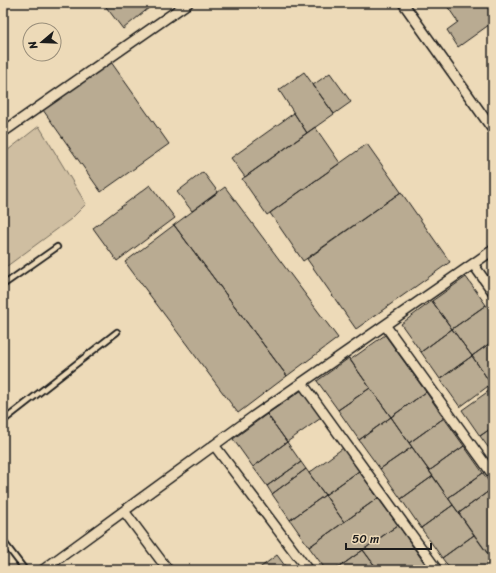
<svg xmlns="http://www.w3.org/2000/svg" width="496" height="573" font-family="Sriracha,sans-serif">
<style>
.green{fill:#cfbea1;stroke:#766d5e}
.building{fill:#b9ab92;stroke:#1c1c1c}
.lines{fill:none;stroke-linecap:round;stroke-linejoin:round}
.service-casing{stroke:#1c1c1c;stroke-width:8}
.minor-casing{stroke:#1c1c1c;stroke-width:12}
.service{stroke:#eddab8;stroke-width:4.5}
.minor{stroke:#eddab8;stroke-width:9}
</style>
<rect width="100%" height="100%" fill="#eddab8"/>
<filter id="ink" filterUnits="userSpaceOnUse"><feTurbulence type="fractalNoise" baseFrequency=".025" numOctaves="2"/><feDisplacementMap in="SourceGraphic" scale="8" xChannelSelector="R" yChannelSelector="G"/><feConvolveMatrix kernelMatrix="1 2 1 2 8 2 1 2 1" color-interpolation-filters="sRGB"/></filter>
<g filter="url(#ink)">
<path class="green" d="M39,126l47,78 -15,15 -68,50v-115z"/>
<path class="building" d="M103,3h52l-32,26z
M445,3h48v19l-35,25 -11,-17 11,-8z
M111,62l58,82 -68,48 -58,-82z
M304,72l30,42 -27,19 -28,-43z
M330,73l21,29 -17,12 -21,-29z
M294,113l13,20 -62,44 -14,-19z
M315,127l25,36 -73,52 -25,-36z
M367,144l34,48 -98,69 -33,-48z
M203,172l15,20 -26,19 -15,-19z
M150,185l25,33 -58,43 -24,-33z
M225,187l113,151 -51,38 -113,-151z
M401,192l49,70 -94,67 -49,-70z
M174,225l113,151 -49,37 -113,-151z
M466,277l20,28 -34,24 -20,-28z
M432,301l20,28 -31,23 -20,-28z
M486,305l7,9v27l-21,15 -20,-27z
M452,329l20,27 -32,23 -19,-27z
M385,335l41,57 -35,25 -41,-57z
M493,341v42l-2,1 -19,-28z
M472,356l19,28 -31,23 -20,-28z
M349,358l21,30 -32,22 -21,-29z
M370,388l21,29 -32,23 -21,-30z
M493,388v39l-13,9 -18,-26z
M302,390l19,28 -34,24 -20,-28z
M426,392l18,26 -35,25 -18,-26z
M267,414l20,28 -34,25 -20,-28z
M391,417l21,30 -32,22 -21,-29z
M444,418l20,28 -35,25 -20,-28z
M493,427v27l-13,-18z
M287,442l14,20 -34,24 -14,-19z
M464,446l19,27 -35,25 -19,-27z
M412,447l21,29 -32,23 -21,-30z
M343,448l16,23 -34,24 -16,-22z
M301,462l5,7 -34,25 -5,-8z
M306,469l19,26 -35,25 -18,-26z
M359,471l19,27 -34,24 -19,-27z
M483,473l10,15 -34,25 -11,-15z
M433,476l20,29 -32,23 -20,-29z
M493,488v73l-34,-48z
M325,495l19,27 -35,25 -19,-27z
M378,498l20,27 -63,45h-9l-17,-23z
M453,505l21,30 -32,23 -21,-30z
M398,525l27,39 -9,6h-38l-15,-20z
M474,535l19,26v9h-12l-4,-5 -8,5h-18l-9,-12z
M363,550l15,20h-43z
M277,555l11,15h-31z
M425,564l4,6h-13z"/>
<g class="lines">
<g class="service-casing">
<path id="service" d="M3,122l5,6
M3,285l54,-38
M3,421l114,-89
M3,541l22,29"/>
</g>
<g class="minor-casing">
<path id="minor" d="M403,3l90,127
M3,132l185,-129
M473,264l20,28
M385,325l108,150
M302,383l135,187
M214,445l94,125
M124,511l44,59
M43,570l211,-154 239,-166"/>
</g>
<use href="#service" class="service"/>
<use href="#minor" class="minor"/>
</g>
</g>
<rect width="496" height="573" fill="none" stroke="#eddab8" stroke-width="16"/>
<rect x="8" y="8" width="480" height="557" fill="none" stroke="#1c1c1c" stroke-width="1.5" filter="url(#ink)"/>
<g transform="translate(42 42) rotate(251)"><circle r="19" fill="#eddab8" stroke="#998e7a"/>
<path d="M0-3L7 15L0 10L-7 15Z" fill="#1c1c1c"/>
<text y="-6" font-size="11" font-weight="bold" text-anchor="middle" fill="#1c1c1c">N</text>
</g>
<path d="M346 543v6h85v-6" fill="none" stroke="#1c1c1c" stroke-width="2"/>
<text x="352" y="543" font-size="12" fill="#1c1c1c" stroke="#eddab8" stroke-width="3" paint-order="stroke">50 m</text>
</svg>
